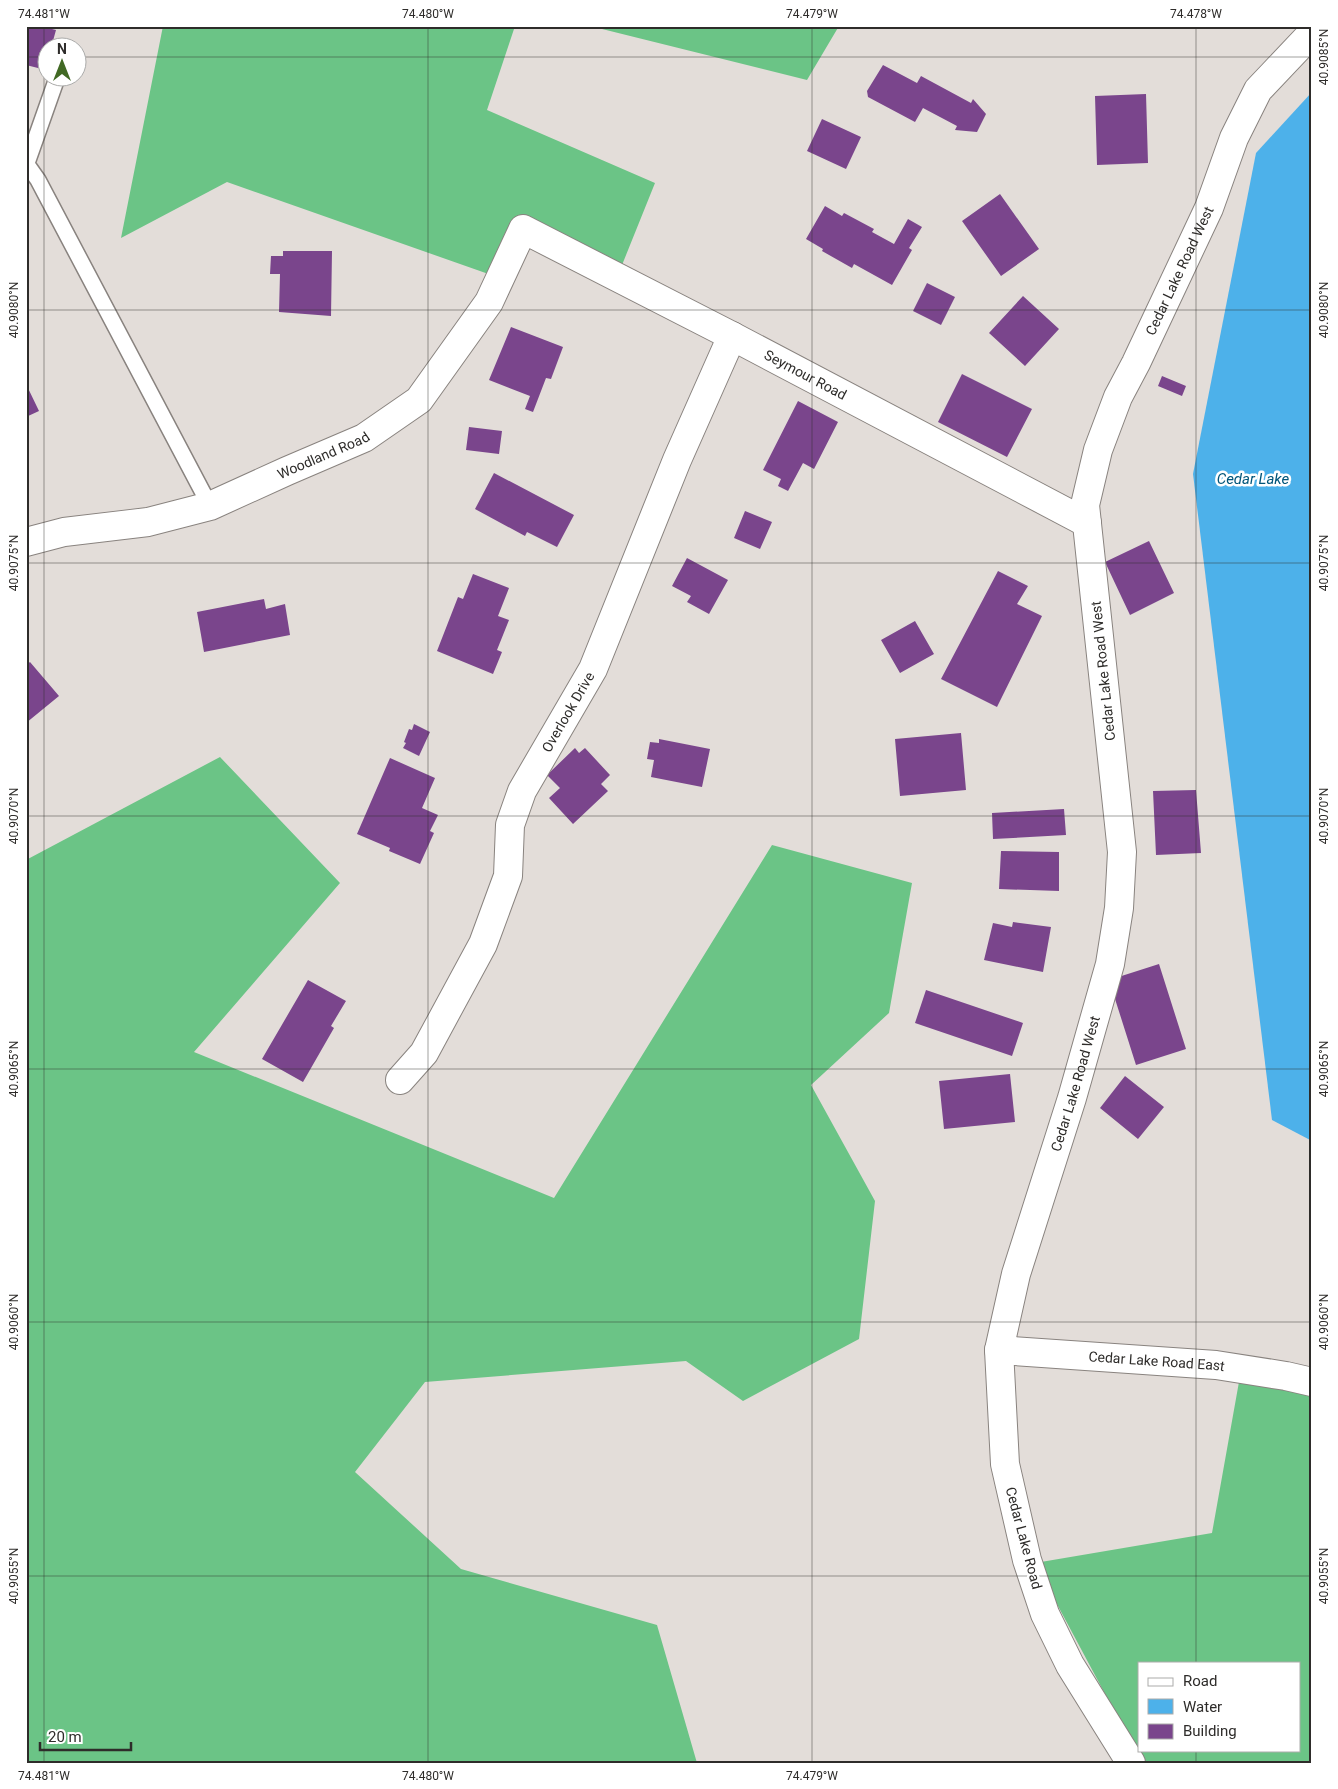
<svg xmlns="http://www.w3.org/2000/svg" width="1338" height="1789" font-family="Roboto,sans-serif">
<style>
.forest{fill:#6bc486;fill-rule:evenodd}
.water{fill:#4db1ea}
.building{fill:#7a458c}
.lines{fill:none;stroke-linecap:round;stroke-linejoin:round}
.lane-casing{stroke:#89837f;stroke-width:18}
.street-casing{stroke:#89837f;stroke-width:30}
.lane{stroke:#fff;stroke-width:15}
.street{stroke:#fff;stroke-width:28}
.ticks{fill:none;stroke:#2e2c2a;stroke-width:1;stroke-opacity:0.45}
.labels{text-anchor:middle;stroke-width:5;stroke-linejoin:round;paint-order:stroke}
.street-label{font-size:14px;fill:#2e2c2a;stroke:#fff}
.water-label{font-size:15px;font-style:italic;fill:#01557a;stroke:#fff}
.neatline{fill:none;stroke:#2e2c2a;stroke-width:2}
.ticks-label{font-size:12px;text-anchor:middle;fill:#2e2c2a}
</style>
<rect width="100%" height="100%" fill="#e3ddd9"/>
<path class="forest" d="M163,26h352l-28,84 168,73 -35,87 -87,-36 -36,43 -270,-95 -106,56z
M590,26h249l-32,54z
M220,757l120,126 -146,169 360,146 218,-353 140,38 -23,130 -78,72 64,116 -16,138 -116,62 -57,-40 -261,21 -70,90 106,97 196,56 40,138h-671v-903z
M1242,1365l70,12v386h-170l-107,-200 177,-30zM1139,1663h160v87h-160z"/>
<path class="water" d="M1312,92v1049l-40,-21 -79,-646 63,-321z"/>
<path class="building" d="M26,26h14l16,4 -5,18h-3v14l-2,8 -20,-5z
M883,65l34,18 4,-7 50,27 2,-4 13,15 -9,18 -22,-2 2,-4 -34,-18 -8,14 -47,-25 -1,-6z
M1146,94l2,69 -51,2 -2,-69z
M822,119l39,18 -15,32 -39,-18z
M1000,194l39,55 -38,27 -39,-55z
M825,206l17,10 2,-3 30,16 -2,3 22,12 14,-25 14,8 -13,21 3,2 -20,35 -38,-21 -2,4 -30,-17 1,-2 -17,-10z
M283,251h49l-1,65 -52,-4 1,-38h-10l1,-18h12z
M927,283l28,14 -14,28 -28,-14z
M1023,296l36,33 -34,37 -36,-33z
M511,327l52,20 -12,32 -5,-1 -13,34 -8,-3 5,-13 -41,-16z
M962,374l70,35 -25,48 -69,-35z
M1162,376l24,10 -4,10 -24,-10z
M26,384l13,27 -13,6z
M798,401l40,21 -24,47 -11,-6 -15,28 -10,-5 3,-7 -18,-9z
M469,427l33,4 -3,23 -33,-4z
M494,473l80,42 -17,32 -30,-15 -2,4 -50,-27z
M745,511l27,11 -12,27 -26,-11z
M1149,541l25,52 -44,22 -25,-53z
M687,558l41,22 -19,34 -22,-12 4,-6 -19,-10z
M998,571l30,15 -11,18 25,12 -45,91 -56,-28z
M473,574l36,14 -11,28 11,4 -12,30 5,2 -9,22 -56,-23 21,-54 5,2z
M264,599l2,10 19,-5 5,31 -86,17 -7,-40z
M915,621l19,33 -34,19 -19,-33z
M30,662l29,34 -33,27v-58z
M414,724l16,8 -11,24 -16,-8 3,-5 -2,-1 5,-13 3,1z
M961,733l5,57 -66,6 -5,-57z
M659,739l51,10 -8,38 -51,-10 3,-17 -7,-1 3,-17 9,1z
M575,748l4,5 6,-5 25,27 -9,9 7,7 -35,33 -24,-26 11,-10 -13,-13z
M390,758l45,20 -13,30 16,7 -8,16 4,2 -14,31 -31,-13 1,-3 -33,-14z
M1196,790l5,63 -45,2 -3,-64z
M1064,809l2,26 -73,4 -1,-26z
M1001,851l58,1v39l-60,-2z
M1013,922l38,5 -8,45 -59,-12 9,-37 19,4z
M1159,964l27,85 -50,16 -27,-85z
M308,980l38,21 -15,25 3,2 -31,54 -41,-23z
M926,990l97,33 -11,33 -97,-33z
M1010,1074l5,48 -71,7 -5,-48z
M1125,1076l39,31 -26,32 -38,-31z"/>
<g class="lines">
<g class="lane-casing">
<path id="lane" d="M26,163l12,17 172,326
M27,163l30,-85"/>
</g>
<g class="street-casing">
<g id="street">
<path id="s1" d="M26,542l38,-10 84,-10 62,-16 77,-35 77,-33 55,-38 70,-98 34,-73 209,107 355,187"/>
<path id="s2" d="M400,1080l24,-27 59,-109 25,-68 2,-51 12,-34 71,-122 84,-209 55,-124"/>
<path id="s3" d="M999,1350l217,15 70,11 26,6"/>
<path id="s4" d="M1131,1763l-61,-98 -25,-51 -18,-54 -22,-96 -6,-114 17,-76 56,-176 38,-134 9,-56 3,-56 -37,-347 13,-55 20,-53 18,-34 73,-155 25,-70 24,-48 54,-57"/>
</g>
</g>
<use href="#lane" class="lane"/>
<use href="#street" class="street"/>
</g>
<path class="ticks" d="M44,26v1737M428,26v1737M812,26v1737M1196,26v1637M26,57h22M78,57h1234M26,310h1286M26,563h1286M26,816h1286M26,1069h1286M26,1322h1286M26,1576h1286M1196,1750v13"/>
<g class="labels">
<g class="street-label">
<text dy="5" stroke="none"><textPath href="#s4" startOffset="1559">Cedar Lake Road West</textPath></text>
<text dy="5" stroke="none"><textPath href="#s1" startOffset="942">Seymour Road</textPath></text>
<text dy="5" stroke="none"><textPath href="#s1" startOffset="312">Woodland Road</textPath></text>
<text transform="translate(1103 671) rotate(-96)" y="5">Cedar Lake Road West</text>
<text dy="5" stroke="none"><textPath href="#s2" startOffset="411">Overlook Drive</textPath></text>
<text dy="5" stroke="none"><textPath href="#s4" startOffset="719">Cedar Lake Road West</textPath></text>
<text dy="5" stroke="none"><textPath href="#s3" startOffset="158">Cedar Lake Road East</textPath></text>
<text transform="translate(1024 1538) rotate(75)" y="5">Cedar Lake Road</text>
</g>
<g class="water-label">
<text x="1253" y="484">Cedar Lake</text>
</g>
</g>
<rect width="1338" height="1789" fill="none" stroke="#ffffff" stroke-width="55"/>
<rect x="1138" y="1662" width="162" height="90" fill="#ffffff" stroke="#ababaa"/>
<rect x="1148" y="1678" width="25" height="8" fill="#ffffff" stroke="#ababaa"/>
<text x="1183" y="1686" font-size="15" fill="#2e2c2a">Road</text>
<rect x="1148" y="1699" width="25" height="15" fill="#4db1ea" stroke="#ababaa"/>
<text x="1183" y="1712" font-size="15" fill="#2e2c2a">Water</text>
<rect x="1148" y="1724" width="25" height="15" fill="#7a458c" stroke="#ababaa"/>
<text x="1183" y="1736" font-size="15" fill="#2e2c2a">Building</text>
<g transform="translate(62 62)"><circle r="24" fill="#ffffff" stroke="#ababaa"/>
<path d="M0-4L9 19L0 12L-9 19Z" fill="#416924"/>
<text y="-8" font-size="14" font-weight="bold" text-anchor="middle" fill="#2e2c2a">N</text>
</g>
<path d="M40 1742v8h91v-8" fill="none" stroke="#2e2c2a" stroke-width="2.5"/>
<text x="48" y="1742" font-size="15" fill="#2e2c2a" stroke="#ffffff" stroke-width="4" paint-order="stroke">20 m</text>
<rect x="28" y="28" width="1282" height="1734" class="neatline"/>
<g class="ticks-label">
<text x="44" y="18">74.481°W</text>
<text x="428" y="18">74.480°W</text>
<text x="812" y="18">74.479°W</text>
<text x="1196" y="18">74.478°W</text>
<text transform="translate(1324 57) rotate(-90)" y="4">40.9085°N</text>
<text transform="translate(14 310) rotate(-90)" y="4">40.9080°N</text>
<text transform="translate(1324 310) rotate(-90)" y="4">40.9080°N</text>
<text transform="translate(14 563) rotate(-90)" y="4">40.9075°N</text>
<text transform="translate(1324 563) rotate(-90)" y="4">40.9075°N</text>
<text transform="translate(14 816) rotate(-90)" y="4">40.9070°N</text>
<text transform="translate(1324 816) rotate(-90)" y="4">40.9070°N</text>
<text transform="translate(14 1069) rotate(-90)" y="4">40.9065°N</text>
<text transform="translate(1324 1069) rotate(-90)" y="4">40.9065°N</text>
<text transform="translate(14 1322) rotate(-90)" y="4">40.9060°N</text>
<text transform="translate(1324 1322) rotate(-90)" y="4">40.9060°N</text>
<text transform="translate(14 1576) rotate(-90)" y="4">40.9055°N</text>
<text transform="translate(1324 1576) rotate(-90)" y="4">40.9055°N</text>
<text x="44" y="1780">74.481°W</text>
<text x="428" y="1780">74.480°W</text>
<text x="812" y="1780">74.479°W</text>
</g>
</svg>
